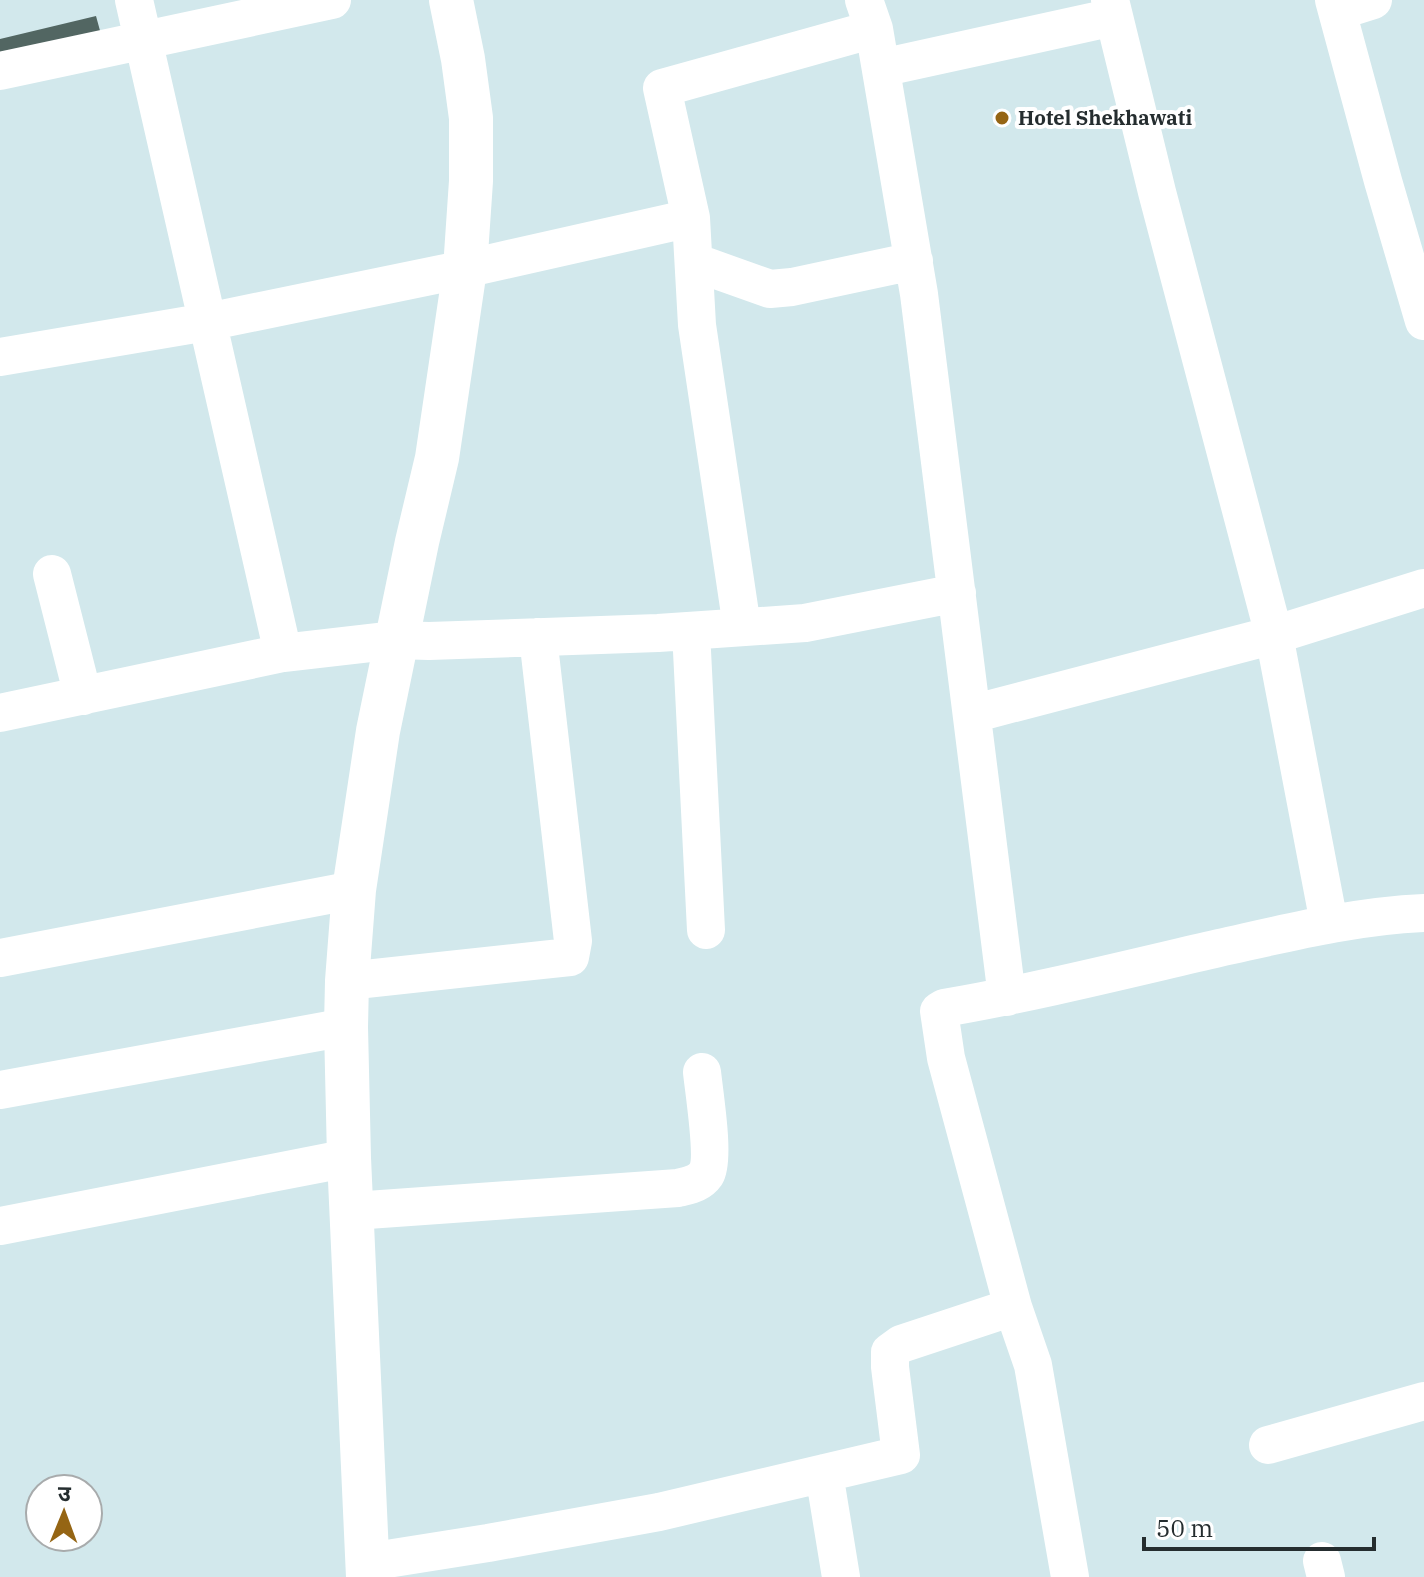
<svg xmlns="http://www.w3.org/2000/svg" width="1424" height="1577" font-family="'IBM Plex Serif','Noto Sans Devanagari',serif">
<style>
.building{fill:#526662}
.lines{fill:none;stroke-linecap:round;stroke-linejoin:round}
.minor{stroke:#fff;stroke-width:38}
.major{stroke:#fff;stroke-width:44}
.poi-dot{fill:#956514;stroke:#fff;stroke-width:3}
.labels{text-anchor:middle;stroke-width:8;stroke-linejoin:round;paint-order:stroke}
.poi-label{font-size:20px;font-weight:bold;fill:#252d2f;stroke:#fff;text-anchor:start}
</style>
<rect width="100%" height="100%" fill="#d2e8ec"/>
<path class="building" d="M96,16l6,22 -102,24v-23z"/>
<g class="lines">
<path class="minor" d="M134,0l149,653
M864,0l10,29 45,265 88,703
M1110,0l47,192 117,443 55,288
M1334,0l49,181 41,140
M1338,11l35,-11
M881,68l233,-51
M0,71l332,-71
M691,218l6,107 45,302
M694,262l76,27 22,-2 122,-26
M0,357l207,-35 258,-53 226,-51 -29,-130 212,-59
M52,574l31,122
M691,631l15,299
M0,713l283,-60 113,-13 33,1 229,-8 147,-10 152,-30
M972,714l302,-79 150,-47
M0,958l354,-68
M347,981l223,-24 3,-16 -35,-304
M0,1090l346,-63
M353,1211l325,-23c11,-3 21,-4 28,-14 9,-15 -2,-82 -4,-102
M0,1226l349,-68
M1013,1307l20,58 37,212
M1268,1445l156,-44
M824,1473l17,104
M1322,1561l4,16
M368,1562l120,-19 171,-31 242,-57 -11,-88v-15l11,-8 112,-37 -67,-249 -7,-47 5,-3c93,-16 184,-39 275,-60 68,-15 135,-32 205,-35"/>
<path class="major" d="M368,1577l-19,-419 -3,-131 1,-46 7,-91 24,-159 39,-189 20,-84 28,-189 6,-88v-63l-8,-59 -12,-59"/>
</g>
<circle class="poi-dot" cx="1002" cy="118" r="8"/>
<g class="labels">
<g class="poi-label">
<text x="1018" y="125">Hotel Shekhawati</text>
</g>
</g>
<g transform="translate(64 1513) rotate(1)"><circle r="38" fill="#ffffff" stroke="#a8abac" stroke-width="2"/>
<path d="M0-6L14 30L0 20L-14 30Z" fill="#956514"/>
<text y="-12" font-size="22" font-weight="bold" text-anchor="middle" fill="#252d2f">उ</text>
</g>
<path d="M1144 1537v12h230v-12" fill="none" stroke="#252d2f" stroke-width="4"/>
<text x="1156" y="1537" font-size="24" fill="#252d2f" stroke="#ffffff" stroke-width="6" paint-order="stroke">50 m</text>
</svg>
